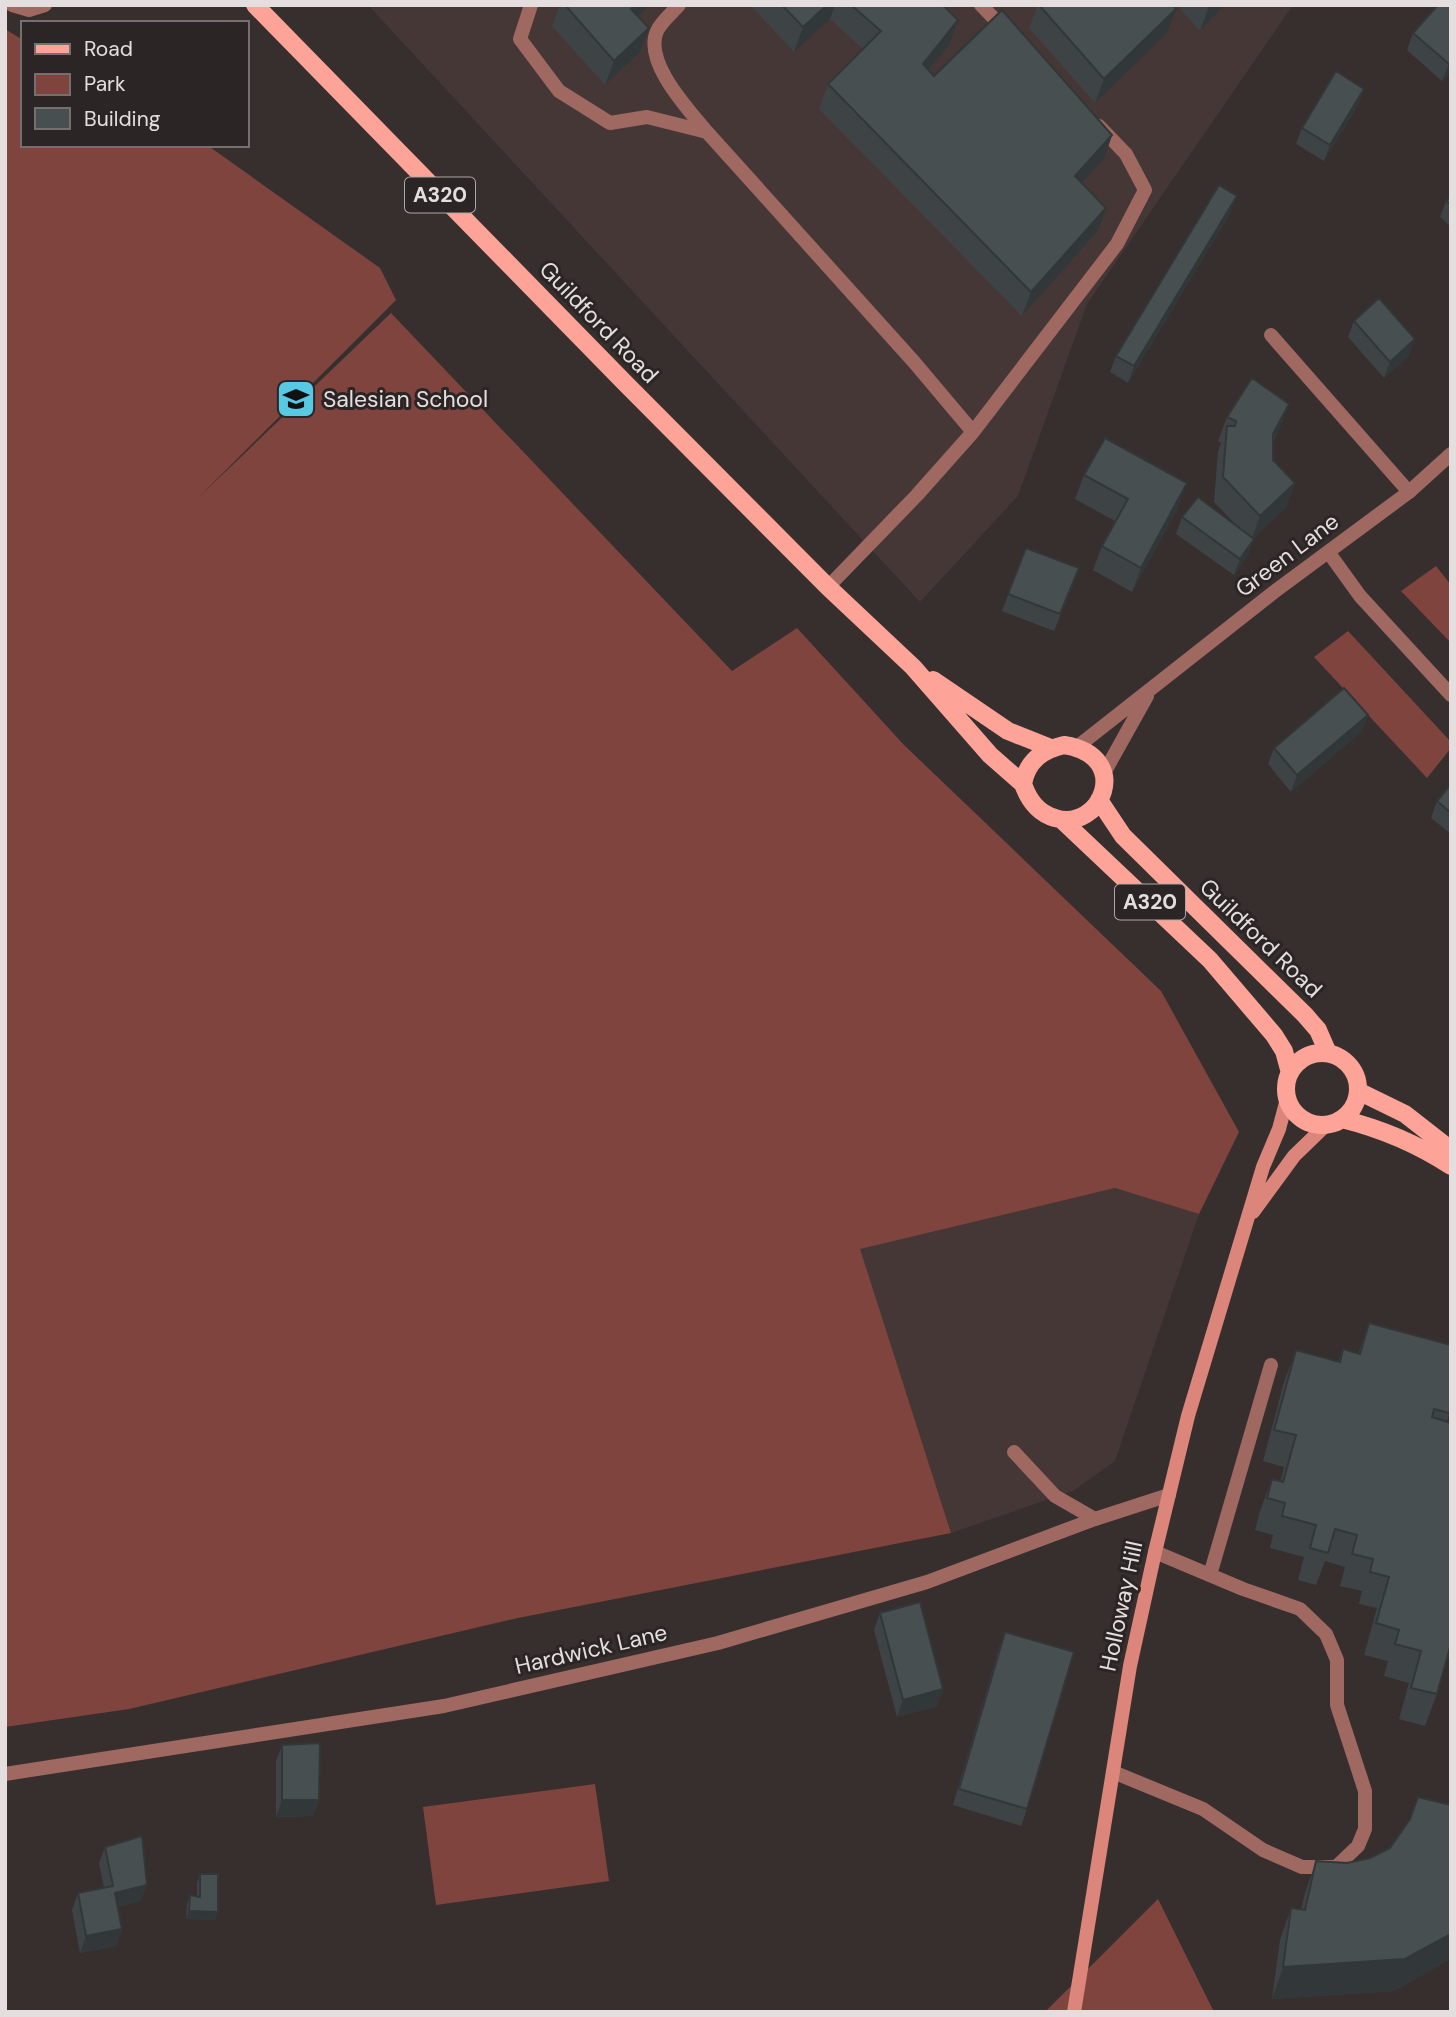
<svg xmlns="http://www.w3.org/2000/svg" width="1456" height="2017" font-family="'DM Sans',sans-serif">
<style>
.built{fill:#453735}
.green{fill:#80443e}
.lines{fill:none;stroke-linecap:round;stroke-linejoin:round}
.service{stroke:#9f6861;stroke-width:14}
.minor{stroke:#9f6861;stroke-width:14}
.tertiary{stroke:#9f6861;stroke-width:14}
.secondary{stroke:#dc857a;stroke-width:14}
.primary{stroke:#fda398;stroke-width:18}
.wall{fill:#3e4446}
.shaded-wall{fill:#323739}
.building{fill:#484f51;stroke:#323739;stroke-width:2}
.labels{text-anchor:middle;stroke-width:6;stroke-linejoin:round;paint-order:stroke}
.shield{fill:#2c2525;stroke:#ada7a6;stroke-width:2}
.shield-label{font-size:21px;font-weight:bold;fill:#e4dfde}
.street-label{font-size:23px;fill:#e4dfde;stroke:#2c2525}
.poi-label{font-size:23px;fill:#e4dfde;stroke:#2c2525;text-anchor:start}
</style>
<rect width="100%" height="100%" fill="#362f2e"/>
<path class="built" d="M368,5h925l-206,299 -69,192 -98,106z
M1115,1188l84,26 -84,247 -42,30 -122,42 -92,-285z"/>
<path class="green" d="M5,29l18,11v105h184l173,123 16,32 -197,197 192,-184 341,358 65,-43 107,117 257,246 78,141 -40,82 -84,-26 -255,61 91,284 -433,85 -389,91 -124,18z
M1436,566l15,19v58l-50,-52z
M1348,631l103,111v6l-24,30 -113,-121z
M595,1784l14,97 -173,24 -13,-98z
M1158,1899l56,113h-169z"/>
<g class="lines">
<path class="service" d="M12,5l17,5 16,-5
M531,5l-11,34 39,52 51,32 37,-6 60,15 207,230 59,70
M679,5c-7,8 -18,17 -22,26 -14,31 32,79 50,101
M981,5l25,26
M828,587l89,-92 56,-63 144,-188 28,-54 -19,-36 -27,-28
M1014,1452l41,44 40,23
M1210,1575l61,-210
M1113,1772l90,37 60,41 39,17h34l22,-21 7,-17v-38l-28,-86v-45l-11,-26 -26,-25 -57,-20 -88,-37"/>
<path class="minor" d="M1271,335l138,157
M1329,553l31,43 91,99"/>
<path class="tertiary" d="M1077,747l197,-155 135,-100 42,-38
M1104,773l43,-77
M5,1774l439,-68 274,-63 209,-61 168,-63 74,-24"/>
<path class="secondary" d="M1253,1212l41,-56 32,-31
M1074,2012l56,-346 25,-114 33,-136 75,-249 16,-38 8,-30"/>
<path class="primary" d="M255,5l371,379 202,203 85,80 77,88 33,29
M933,680l75,51 43,17
M1064,745c70,11 37,88 -9,73 -17,-5 -26,-17 -32,-34 4,-23 19,-34 41,-39z
M1099,800l24,36 182,179 13,15 10,23
M1063,821l147,139 64,75 10,16 6,22
M1286 1089a36 36 0 1 1 72 0a36 36 0 1 1-72 0Z
M1358,1091l47,23 46,36
M1342,1119c40,10 74,24 109,47"/>
</g>
<path class="wall" d="M560,5h89l-11,11 2,36 -35,33 -53,-59z
M750,5h193l6,40 -20,25 5,6 178,59 -8,24 -22,24 15,49 -75,84 -203,-207 9,-25 35,-35 -33,-30 -36,33z
M1038,5h135l-6,28 -72,70 -66,-75z
M1177,5h47l-24,26z
M1438,5l13,67 -9,9 -35,-31 6,-17z
M1364,89l-6,16 -34,56 -28,-17 6,-16z
M1451,196v31l-11,-10 6,-16z
M1231,212l-103,171 -18,-11 6,-16z
M1354,321l55,35 -25,22 -36,-41z
M1227,417l53,11 -7,14v18l22,23 -9,24 -32,31 -6,17 -14,20 -58,-41 6,-17 55,9 -23,-24 4,-51 3,-8 -3,-2z
M1084,475l94,33 -46,84 -39,-22 9,-24 13,-25 -40,-22z
M1026,548l47,37 -19,46 -52,-20z
M1368,715l-7,17 -70,60 -23,-28 6,-16z
M1451,784v50l-20,-16 6,-17z
M1369,1323l82,86 -4,12 4,2v235l-4,-1 -10,37 -12,32 -26,-7 10,-36 -25,-7 4,-15 -24,-6 13,-47 -18,-4 3,-13 -22,-5 5,-19 -20,-6 -9,24 -18,-5 6,-23 -34,-9 3,-13 -18,-5 5,-19 12,-32 8,3 4,-15 -21,-6 21,-79 12,-32 42,12 5,-13 15,5z
M880,1613l63,76 -6,17 -40,11 -23,-87z
M1005,1632l22,177 -6,17 -68,-21 46,-157z
M282,1745l37,55 -6,16 -37,1v-56z
M1451,1805v152l-2,3 -55,31 -122,8 8,-59 11,-32 10,1 4,-16 11,-32 31,2 23,-5 20,-10z
M105,1847l36,54 -23,6 4,22 -6,17 -36,7 -8,-43 6,-17 26,-5 -5,-25z
M200,1874l18,38 -3,8 -29,-1 1,-15 3,-9 7,1v-13z"/>
<path class="shaded-wall" d="M635,5h14l-27,28 9,-24z
M827,5h8l-5,14 -36,33 9,-25z
M1210,5h14l-24,26 9,-25z
M1176,9l-9,24 -72,70 9,-24z
M958,20l-9,25 -35,43 9,-24z
M649,28l-9,24 -35,33 9,-24z
M1451,62v10l-9,9 7,-17z
M1364,89l-6,16 -34,56 6,-16z
M1112,135l-8,24 -38,41 9,-24z
M1237,196l-6,16 -103,171 6,-17z
M1106,208l-9,24 -75,84 9,-24z
M1415,339l-6,17 -25,22 6,-16z
M1289,404l-9,24 -16,31 9,-25z
M1187,483l-9,25 -46,84 9,-24z
M1295,483l-9,24 -35,34 9,-25z
M1254,539l-6,16 -14,20 6,-16z
M1368,715l-7,17 -70,60 6,-17z
M943,1689l-6,17 -40,11 6,-17z
M282,1800h37l-6,16 -37,1z
M147,1885l-6,16 -32,9 6,-17z
M189,1911l29,1 -3,8 -29,-1z
M122,1929l-6,17 -36,7 6,-17z
M1451,1934v23l-2,3 -55,31 -122,8 11,-32z"/>
<path class="building" d="M565,5h70l-4,4 18,19 -35,33z
M782,5h45l-24,22z
M851,5h92l15,15 -35,44 11,12 68,-66 110,125 -37,41 31,32 -75,84 -203,-208 53,-53z
M1039,5h134l3,4 -72,70z
M1438,5h13v57l-2,2 -36,-31z
M1336,71l28,18 -34,56 -28,-17z
M1219,185l18,11 -103,170 -18,-10z
M1451,196v9l-5,-4z
M1379,298l36,41 -25,23 -36,-41z
M1252,378l37,26 -16,30v26l22,23 -35,33 -37,-39 4,-51h8l1,-5 -9,-4z
M1105,438l82,45 -46,85 -39,-22 26,-47 -44,-24z
M1198,497l56,42 -14,20 -58,-42z
M1026,548l53,20 -19,46 -52,-20z
M1344,688l24,27 -71,60 -23,-27z
M1451,784v29l-14,-12z
M1369,1323l82,22v64l-2,4 -15,-4 -2,8 19,6v221l-14,50 -26,-6 10,-37 -26,-7 4,-14 -23,-7 13,-46 -19,-5 3,-13 -21,-5 5,-19 -22,-6 -7,24 -18,-5 6,-23 -34,-9 3,-13 -18,-5 5,-19 11,3 13,-47 -22,-5 22,-80 44,12 3,-13 17,5z
M920,1602l23,87 -40,11 -23,-87z
M1005,1632l69,20 -47,157 -68,-20z
M320,1743l-1,57h-37v-55z
M1418,1797l33,8v129l-46,25 -122,8 8,-59 14,2 11,-49 31,2 23,-5 20,-10 20,-29z
M142,1836l5,49 -32,8 7,36 -36,7 -8,-43 35,-7 -8,-39z
M200,1874h18v38l-29,-1 1,-16 10,2z"/>
<defs>
<g id="school-square" transform="scale(2.0125)"><rect x="-9" y="-9" width="18" height="18" rx="4" fill="#57c9e2" stroke="#2c2525"/><path d="M0-5L7-2L0 1L-7-2ZM-4 1L0 2.5L4 1V4Q0 6-4 4Z" fill="#111"/></g>
</defs>
<g fill-rule="evenodd">
<use href="#school-square" x="296" y="399"/>
</g>
<g class="labels">
<g class="shield">
<rect x="405" y="177.5" width="70" height="35" rx="5"/>
<rect x="1115" y="884.5" width="70" height="35" rx="5"/>
</g>
<g class="shield-label">
<text x="440" y="202">A320</text>
<text x="1150" y="909">A320</text>
</g>
<g class="street-label">
<text transform="translate(599 322) rotate(46)" y="8">Guildford Road</text>
<text transform="translate(1287 555) rotate(-37)" y="8">Green Lane</text>
<text transform="translate(1261 938) rotate(44)" y="8">Guildford Road</text>
<text transform="translate(1121 1606) rotate(-78)" y="8">Holloway Hill</text>
<text transform="translate(591 1649) rotate(-13)" y="8">Hardwick Lane</text>
</g>
<g class="poi-label">
<text x="323" y="407">Salesian School</text>
</g>
</g>
<rect width="1456" height="2017" fill="none" stroke="#e4dfde" stroke-width="14"/>
<rect x="21" y="21" width="228" height="126" fill="#2c2525" stroke="#766f6f" stroke-width="2"/>
<rect x="35" y="44" width="35" height="10" fill="#fda398" stroke="#766f6f" stroke-width="2"/>
<text x="84" y="56" font-size="21" fill="#e4dfde">Road</text>
<rect x="35" y="74" width="35" height="21" fill="#80443e" stroke="#766f6f" stroke-width="2"/>
<text x="84" y="91" font-size="21" fill="#e4dfde">Park</text>
<rect x="35" y="108" width="35" height="21" fill="#484f51" stroke="#766f6f" stroke-width="2"/>
<text x="84" y="126" font-size="21" fill="#e4dfde">Building</text>
</svg>
